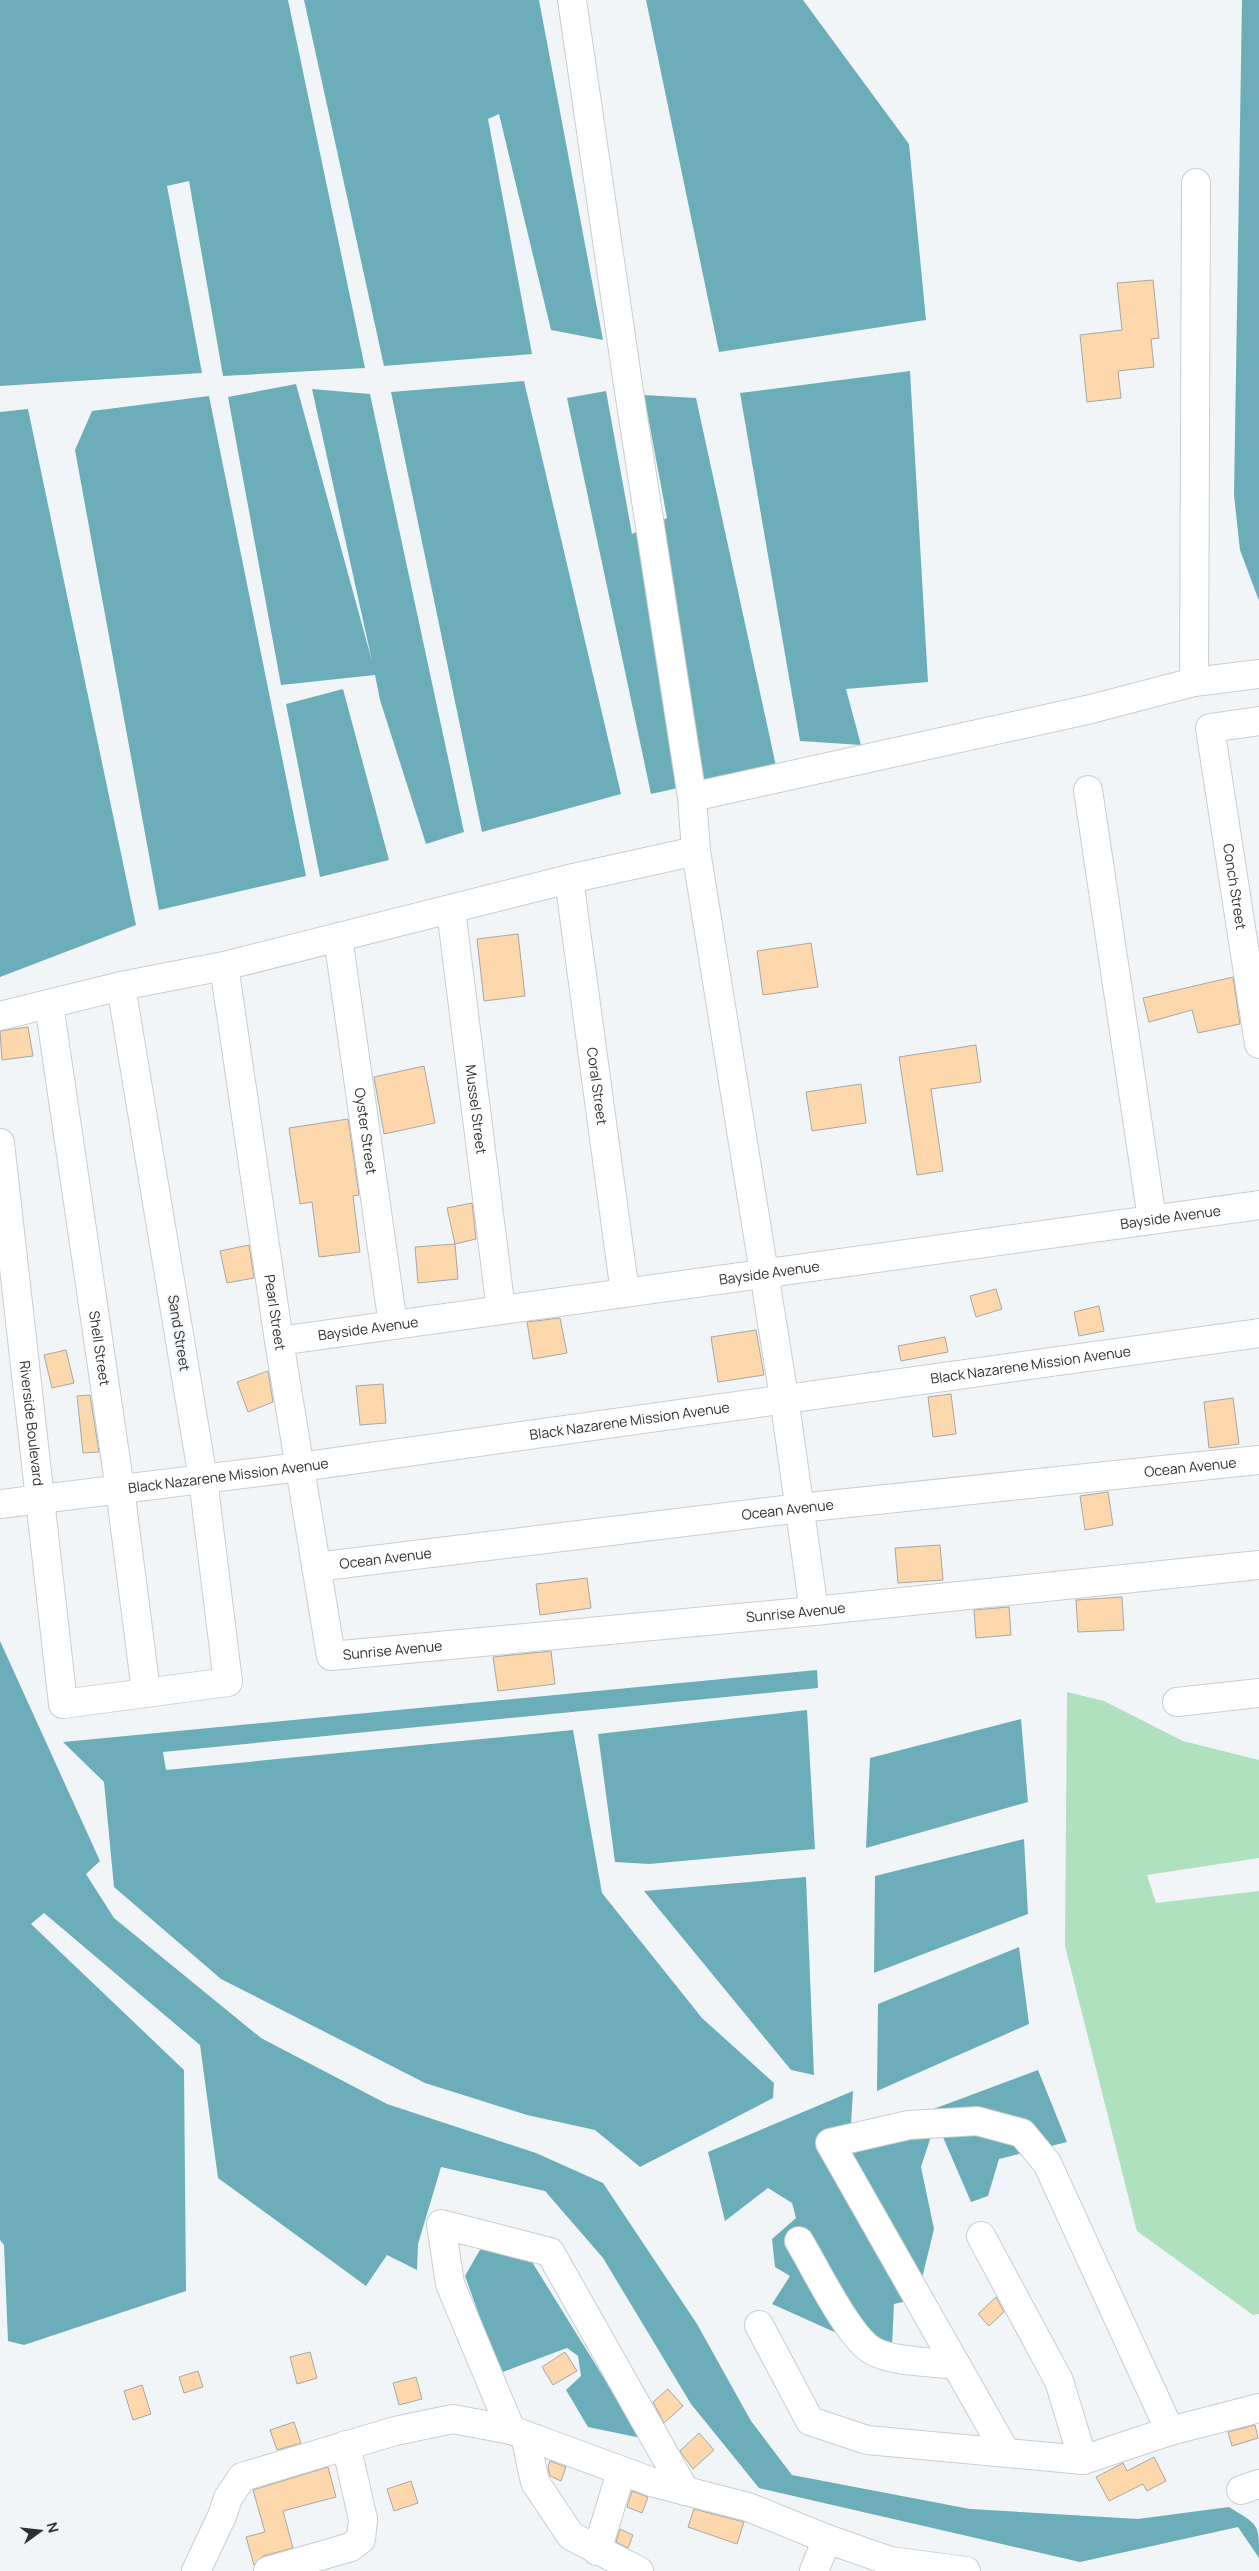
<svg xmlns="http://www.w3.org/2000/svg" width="1259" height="2571" font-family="Manrope,sans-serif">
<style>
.green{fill:#b0e1bf}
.water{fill:#6baeb9}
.building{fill:#fcd8ac;stroke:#a9a7a4}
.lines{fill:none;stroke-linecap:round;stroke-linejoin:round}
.minor-casing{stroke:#cacdcf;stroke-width:30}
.minor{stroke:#fff;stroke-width:28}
.labels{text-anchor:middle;stroke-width:4;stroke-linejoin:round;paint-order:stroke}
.street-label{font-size:14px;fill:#2f3031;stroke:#f2f5f8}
</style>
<rect width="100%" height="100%" fill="#f2f5f8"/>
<path class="green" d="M1067,1692l37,9 79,40 76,19v98l-112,17 9,28 103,-12v423l-6,1 -116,-84 -72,-285z"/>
<path class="water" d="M0,0h288l77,368 -142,8 -34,-195 -22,5 35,187 -202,13z
M304,0h235l64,340 -52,-10 -52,-216 -11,5 44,235 -148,12z
M646,0h157l106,144 17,176 -207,32z
M1242,0h17v601l-19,-51 -6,-55z
M910,371l18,311 -82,7 15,56 -61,-4 -60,-348z
M524,381l97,413 -139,38 -91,-440z
M296,384l76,277 -60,-272 58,5 94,438 -38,12 -46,-144 -5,-25 -94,10 -53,-288z
M606,391l26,143 35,-16 -23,-123 52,3 80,368 -125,28 -84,-396z
M209,396l97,480 -147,34 -84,-460 17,-39z
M28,409l108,516 -136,52v-565z
M343,689l46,171 -69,17 -34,-173z
M0,1641l100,220 -14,13 28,44 147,120 126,66 149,49 67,30 94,141 54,97 41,54 178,34 168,10 91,-12c30,19 30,15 30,51l-21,-31 -158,35 -321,-74 -68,-84 -88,-146 -58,-67 -104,-24 -23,77 -1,26 -30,-15 -21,31 -148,-108 -18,-133 -156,-132 -13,11 153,146 2,221 -162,54 -16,-4 -4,-96 -4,-5z
M817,1670l1,18 -655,64 3,18 407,-40 29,163 100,125 72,65 -1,15 -133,69 -45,-37 -68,-15 -102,-32 -204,-104 -107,-92 -10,-105 -41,-40z
M807,1710l8,139 -166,15 -34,-2 -17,-128z
M1021,1719l7,83 -162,46 4,-90z
M1024,1839l4,75 -154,59 1,-97z
M806,1877l8,198 -23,-5 -147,-179z
M1019,1947l10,77 -152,67 1,-87z
M1038,2070l29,72 -68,17 -11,37 -17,6 -35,-81 -15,46 13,62 -17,70 -23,5 -2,42 -42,-7 -78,-35 18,-28 -15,-9 -3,-28 24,-21 -4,-15 -24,-15 -43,33 -17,-69 145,-61 -2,33 18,9z
M481,2248l48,9 112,181 -53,-11 -22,-37 15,-14 -3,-20 -11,-8 -67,25 -35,-97z"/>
<path class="building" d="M1153,280l6,58 -8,1 3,28 -36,4 3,27 -34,4 -7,-67 42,-5 -5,-47z
M518,934l7,62 -41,5 -7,-62z
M811,943l7,44 -55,8 -6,-44z
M1233,977l7,47 -42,9 -6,-23 -43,12 -6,-24z
M28,1027l5,29 -31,4 -2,-29z
M976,1045l5,37 -50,7 12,82 -26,4 -18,-118z
M424,1066l11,57 -51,11 -10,-57z
M861,1084l5,39 -54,8 -6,-39z
M348,1119l11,76 -6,1 7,56 -41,5 -7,-55 -12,2 -11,-76z
M472,1203l4,36 -21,5 -8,-36z
M455,1244l3,35 -40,4 -3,-36z
M249,1245l5,33 -27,5 -7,-32z
M996,1289l6,20 -26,8 -6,-21z
M1099,1306l5,25 -25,5 -5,-24z
M560,1318l7,35 -34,6 -6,-37z
M756,1330l8,45 -46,7 -7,-45z
M945,1337l3,15 -47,9 -3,-15z
M66,1350l8,33 -22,5 -8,-33z
M268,1371l5,31 -25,10 -11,-30z
M383,1384l3,39 -26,2 -4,-39z
M951,1394l5,40 -23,3 -5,-40z
M90,1395l9,57 -16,1 -6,-57z
M1233,1398l6,46 -30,4 -5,-46z
M1108,1492l5,33 -28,5 -5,-34z
M940,1545l3,35 -45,3 -3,-35z
M587,1578l4,30 -51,7 -4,-31z
M1122,1597l2,33 -46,2 -2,-32z
M1009,1607l2,28 -35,3 -2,-28z
M551,1651l4,33 -57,7 -5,-34z
M996,2297l8,15 -15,14 -11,-12z
M310,2352l7,26 -20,6 -7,-27z
M565,2352l12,19 -24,14 -11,-18z
M198,2371l5,16 -19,6 -5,-16z
M416,2377l6,22 -23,6 -6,-22z
M142,2385l9,29 -18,6 -9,-29z
M668,2389l15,17 -19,17 -11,-21z
M294,2422l7,21 -24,7 -7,-20z
M1255,2425l3,13 -26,8 -4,-14z
M699,2433l15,17 -21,19 -13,-18z
M1154,2457l12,24 -19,10 -4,-7 -34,17 -13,-24 27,-14 4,8z
M550,2461l16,6 -5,14 -11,-5 -2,-9z
M328,2467l8,30 -53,14 10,37 -30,8 -9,9 -8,-28 19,-5 -12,-42z
M411,2481l7,22 -24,8 -7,-22z
M632,2491l16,6 -6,16 -15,-6z
M694,2509l50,13 -7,22 -49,-17z
M620,2529l13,6 -5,13 -12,-6z"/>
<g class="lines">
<g class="minor-casing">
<g id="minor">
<path d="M572,0l55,378 65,419 4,54 88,546 30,214"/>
<path d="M1194,682l2,-499"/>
<path id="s1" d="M1259,721l-49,7 49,316"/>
<path d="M1088,790l64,429"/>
<path d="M692,797l399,-88 103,-27 65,-8"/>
<path id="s2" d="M569,879l56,414"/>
<path id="s3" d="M451,910l50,400"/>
<path id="s4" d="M338,937l55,388"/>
<path id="s5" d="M224,966l55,375 52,315 483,-45 445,-46"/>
<path id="s6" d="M49,1004l71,485 26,202"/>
<path d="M0,1016l121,-30 103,-20 345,-87 127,-28"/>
<path id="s7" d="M0,1143l63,561 165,-22 -25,-203 -82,-493"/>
<path id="s8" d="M279,1341l980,-136"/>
<path id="s9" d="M0,1504l300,-37 959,-134"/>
<path id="s10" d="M316,1567l484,-59 459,-48"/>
<path d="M1177,1702l82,-9"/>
<path d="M981,2236l78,145 24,79"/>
<path d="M799,2241c16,26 49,96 74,110 20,11 60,11 83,14"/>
<path d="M759,2325l51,96 57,19 216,20 87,-29 89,-23"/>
<path d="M511,2430l-61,-146 -9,-60 109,28 135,239"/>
<path d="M525,2435l10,47 36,54 68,35"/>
<path d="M1005,2451l-175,-308 79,-18 68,-4 45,12 25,30 123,268"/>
<path d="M1241,2490l18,-6"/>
<path d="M597,2551l24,-79"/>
<path d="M196,2571l26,-55 6,-18 14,-21 153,-46 58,-12 58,11 144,53 93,24 79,32 63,22 76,10"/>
<path d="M268,2571l83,-24 10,-8 2,-20 -17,-74"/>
<path d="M814,2571l13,-32"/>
</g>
</g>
<use href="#minor" class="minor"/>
</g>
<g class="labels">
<g class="street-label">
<text dy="5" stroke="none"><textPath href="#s1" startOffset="210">Conch Street</textPath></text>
<text dy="5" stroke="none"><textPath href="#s2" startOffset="209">Coral Street</textPath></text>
<text dy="5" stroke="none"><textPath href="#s3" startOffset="201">Mussel Street</textPath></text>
<text dy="5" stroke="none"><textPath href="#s4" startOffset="196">Oyster Street</textPath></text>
<text dy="5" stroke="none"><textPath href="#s8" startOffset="900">Bayside Avenue</textPath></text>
<text dy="5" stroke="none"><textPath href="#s8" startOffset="495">Bayside Avenue</textPath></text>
<text dy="5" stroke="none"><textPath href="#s5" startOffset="350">Pearl Street</textPath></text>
<text dy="5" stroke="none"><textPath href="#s8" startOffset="90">Bayside Avenue</textPath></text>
<text transform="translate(179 1333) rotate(81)" y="5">Sand Street</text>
<text dy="5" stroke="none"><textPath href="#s6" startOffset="348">Shell Street</textPath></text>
<text dy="5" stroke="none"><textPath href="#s9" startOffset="1040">Black Nazarene Mission Avenue</textPath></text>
<text dy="5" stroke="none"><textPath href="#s9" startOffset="635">Black Nazarene Mission Avenue</textPath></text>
<text dy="5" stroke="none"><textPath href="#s7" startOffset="282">Riverside Boulevard</textPath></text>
<text dy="5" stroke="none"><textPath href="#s10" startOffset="880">Ocean Avenue</textPath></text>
<text dy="5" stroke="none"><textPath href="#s9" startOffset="230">Black Nazarene Mission Avenue</textPath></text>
<text dy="5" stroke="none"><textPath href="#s10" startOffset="475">Ocean Avenue</textPath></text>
<text dy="5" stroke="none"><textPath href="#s10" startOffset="70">Ocean Avenue</textPath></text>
<text dy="5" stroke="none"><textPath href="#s5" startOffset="1165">Sunrise Avenue</textPath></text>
<text dy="5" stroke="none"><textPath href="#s5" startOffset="760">Sunrise Avenue</textPath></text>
</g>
</g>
<g transform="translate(40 2531) rotate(75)" stroke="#f2f5f8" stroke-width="4" paint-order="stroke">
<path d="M0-4L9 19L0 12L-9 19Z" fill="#2f3031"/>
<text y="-8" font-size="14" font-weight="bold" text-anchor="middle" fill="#2f3031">N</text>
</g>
</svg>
